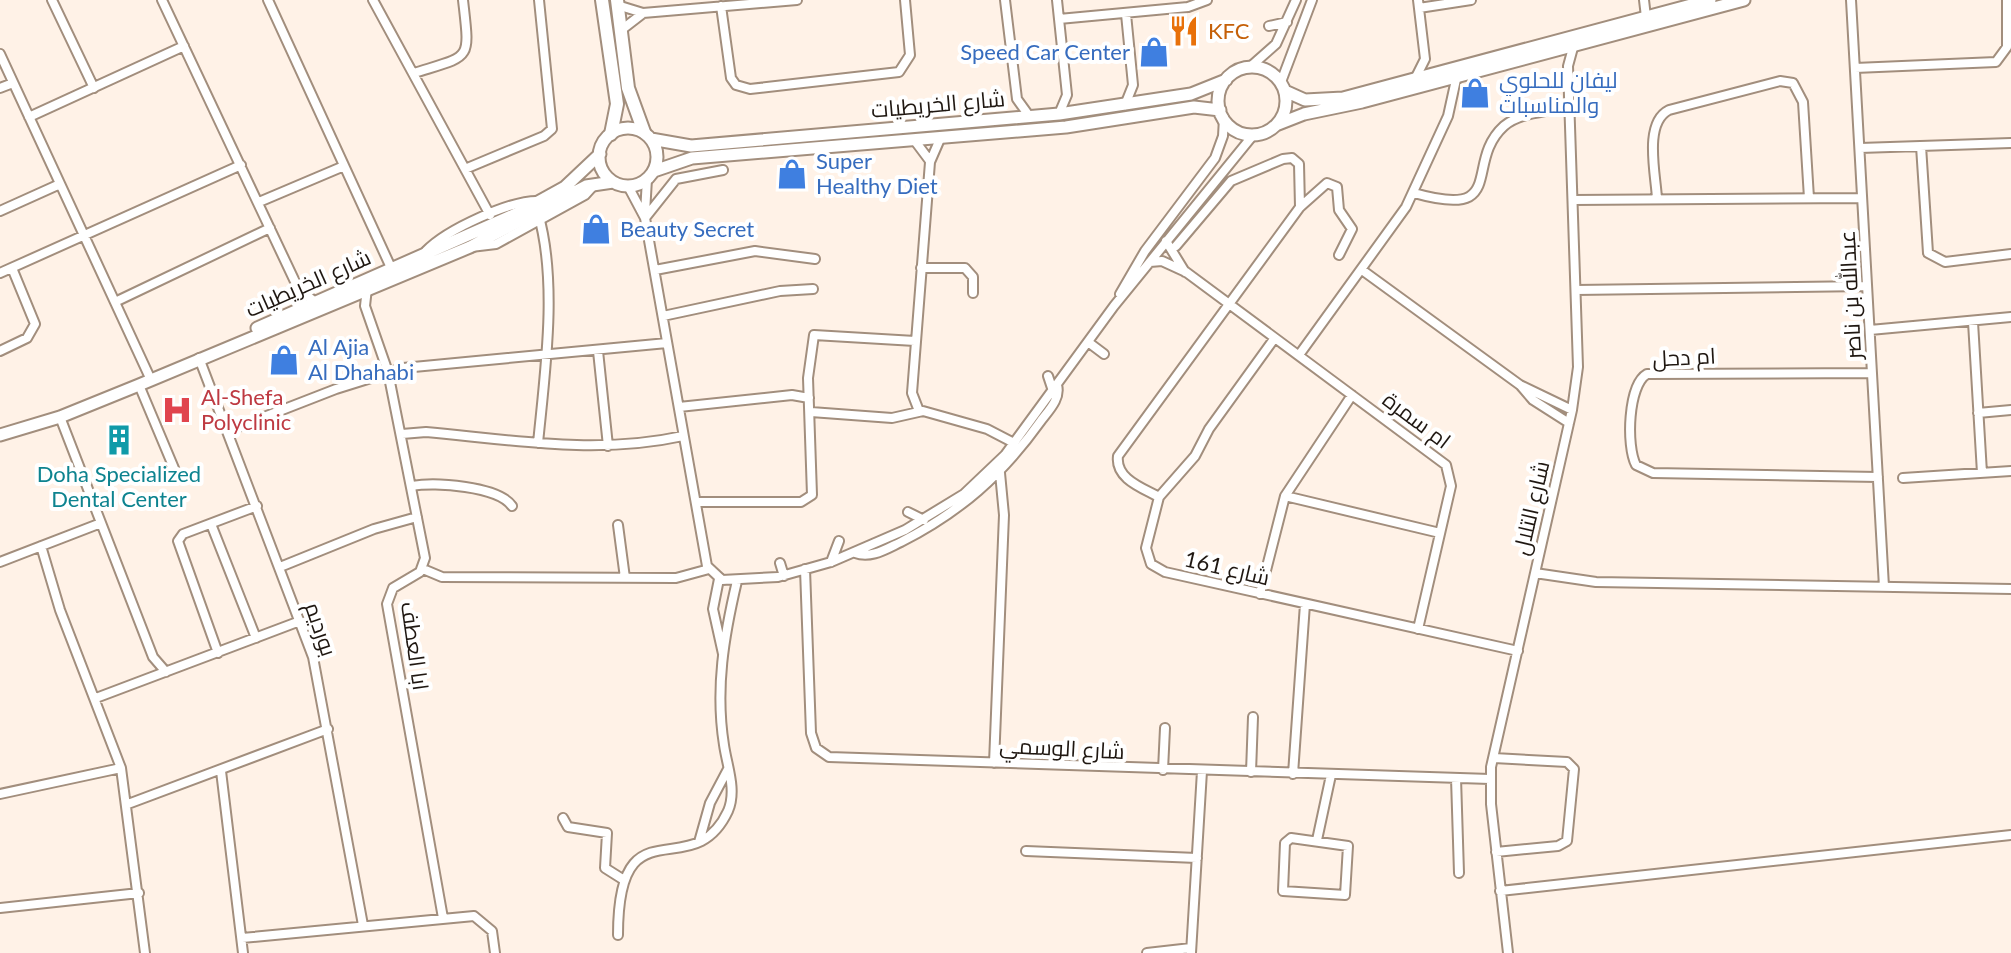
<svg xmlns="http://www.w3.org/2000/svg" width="2011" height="953" font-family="Lato,Cairo,sans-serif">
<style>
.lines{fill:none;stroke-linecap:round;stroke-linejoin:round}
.minor-casing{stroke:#a28e7d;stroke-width:12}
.tertiary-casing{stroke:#a28e7d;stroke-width:15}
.secondary-casing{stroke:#a28e7d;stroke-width:16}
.minor{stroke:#fff;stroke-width:8}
.tertiary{stroke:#fff;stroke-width:11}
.secondary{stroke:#fff;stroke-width:12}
.labels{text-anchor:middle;stroke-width:8;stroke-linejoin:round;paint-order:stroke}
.food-label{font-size:22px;fill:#c56008;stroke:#fff;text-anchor:start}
.shop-label{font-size:22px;fill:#366cbe;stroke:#fff;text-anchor:start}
.street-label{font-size:22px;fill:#1f1711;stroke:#fff}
.health-label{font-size:22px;fill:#be3a42;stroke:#fff;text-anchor:start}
.culture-label{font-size:22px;fill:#0d838f;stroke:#fff}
</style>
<rect width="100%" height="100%" fill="#fff2e7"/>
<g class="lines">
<g class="minor-casing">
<path id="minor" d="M52,0l42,88
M162,0l136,288 16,13
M268,0l125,272
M373,0l117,215
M1005,0l12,99 13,18
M1057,0l10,95 -8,19
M1644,0l2,17
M1851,0l33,587
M617,5l26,8 154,-13
M721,6l10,72 5,7 14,4 149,-17 11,-17 -5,-55
M1419,8l52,-8
M1059,19l129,-12 19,-7
M1269,26l18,-4
M620,31l22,-17
M0,54l151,326
M1250,67l26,-23 20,-44
M1855,68l141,-6 11,-15v-47
M414,73c58,-18 56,-11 49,-73
M1416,77l9,-18 -7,-59
M1281,82l31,-82
M0,88l13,-5
M1125,105l8,-20 -7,-71
M29,117l155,-71
M915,141l15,20
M1921,146l7,107 17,9 66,-8
M1860,148l151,-5
M465,169l79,-33 8,-7 -13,-129
M628,186l17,32 62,348 15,14 56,-3 53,-15 74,-32 59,-36 41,-39 109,-149 140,-172
M1414,193c95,27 49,-30 90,-67 16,-14 46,-15 66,-19
M1657,199c-1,-24 -14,-76 12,-89l111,-29 13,2 10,19 6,96
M1573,200l289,-2
M259,202l85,-36
M0,211l60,-27
M645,213l2,-34
M645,218l31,-39 47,-9
M1166,241l19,31
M1176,246l55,-65 52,-22 9,-1 7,6 1,43
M471,247l25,-3 89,-49 10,-11
M426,251c20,-21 86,-52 114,-50
M1150,262l12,-1 24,11 260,193 5,21 -33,143
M921,268h44l8,9v16
M655,270l100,-19 60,8
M1362,270l158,115 52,25
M0,273l241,-108
M367,288l-2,18 23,66 37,186 -5,14 -27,16 -6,16 56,314
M1576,290l291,-4
M1120,294l25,-43 70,-93 8,-22 1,-18
M115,302l155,-74
M663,316l117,-25 33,-2
M1973,322l9,151
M1870,330l141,-13
M1274,339l-65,90 -14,27 -36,41 -13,51 5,16 14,8 353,79
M1088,342l16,12
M0,351l27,-13 8,-14 -23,-56
M598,351l10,95
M1299,355l107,-148 42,-91 9,-41
M199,358l114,299 50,268
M1872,373l-225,1c-19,11 -21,72 -11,91l17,8 225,4
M1048,376l5,15
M139,385l37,88
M1521,386l12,14 36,23
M679,407l113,-12 17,3
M919,411l-7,-18 18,-231 10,-23
M811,412l81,6 31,-7 64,18 27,14
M1978,413l33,-3
M60,417l93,240 13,15
M228,431l108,-42 67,-21 264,-25
M402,434l24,-2c86,8 171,23 257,4
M538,443c7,-71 20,-161 0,-230
M1903,478l108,-7
M412,486c23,-4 86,0 100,20
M1285,496l155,37
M1159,497c-16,-9 -44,-18 -41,-41l182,-249 27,-24 10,4 2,23 13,19 -13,26
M696,502h105l11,-7 -4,-117 6,-43 101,6
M908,512l16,8
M211,524l45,114
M618,525l7,53
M41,546l19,64 61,158 24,185
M855,553c16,6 31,-4 46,-11 59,-30 101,-67 139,-120 8,-11 21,-23 17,-37
M0,562l101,-39
M831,562l8,-21
M780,563l4,13
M280,567l94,-38 43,-12
M423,569l19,8 234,1 33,-9
M805,569l6,164 5,15 13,9 661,22
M1535,573l61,9 415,7
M719,579l-6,30 10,45
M1260,594l25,-98 67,-101
M218,653l-40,-112 5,-7 74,-28
M96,698l204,-77
M1494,758l73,4 7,7 -7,72 -9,5 -62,6
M994,763l10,-248 -4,-42
M1163,770l2,-42
M221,771l22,182
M1251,772l2,-55
M1293,774l12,-170
M1456,778l3,95
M0,794l121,-26
M128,804l200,-75
M563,818l5,9 39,6 -2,35 19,12
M1291,838l57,8 -3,49 -62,-4 2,-48z
M1317,840l14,-65
M699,842l11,-39 18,-34
M1026,851l171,7
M1500,891l511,-56
M0,908l139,-15
M618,935c0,-137 74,-47 110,-124 9,-21 -1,-45 -4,-66 -9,-56 0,-109 13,-164
M242,938l232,-22 18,15 3,22
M1147,953l44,-5
M1191,953l11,-182
M1508,953l-17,-149v-37l81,-357 6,-43 -10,-301 6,-22"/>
</g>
<g class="tertiary-casing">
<path id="tertiary" d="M1218 101a34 34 0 1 1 68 0a34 34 0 1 1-68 0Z
M1285,91l20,9 38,-2 367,-98
M1276,125l28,-11 58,-12 382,-102
M599 157a29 29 0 1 1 58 0a29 29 0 1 1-58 0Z
M651,139l40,7 368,-32 132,-20 35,-14
M654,171l38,-13 374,-31 128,-20 26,3
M257,328l261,-115 47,-26 35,-33
M0,435l60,-18 79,-32 331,-138 116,-61 27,-4"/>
</g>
<g class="secondary-casing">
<path id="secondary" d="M602,0l15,104 -6,30
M617,0l11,88 16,44"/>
</g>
<use href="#minor" class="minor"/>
<use href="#tertiary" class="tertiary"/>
<use href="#secondary" class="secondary"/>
</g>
<defs>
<g id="restaurant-bare" transform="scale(2.4)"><path d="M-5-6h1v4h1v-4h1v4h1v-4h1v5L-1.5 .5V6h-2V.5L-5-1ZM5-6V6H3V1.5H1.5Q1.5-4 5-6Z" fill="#e8710a" stroke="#fff" stroke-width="2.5" paint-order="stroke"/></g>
<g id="shop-bare" transform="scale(2.4)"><path d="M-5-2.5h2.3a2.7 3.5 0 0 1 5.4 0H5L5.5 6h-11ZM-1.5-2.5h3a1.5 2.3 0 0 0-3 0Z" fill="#3f7fe0" stroke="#fff" stroke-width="2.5" paint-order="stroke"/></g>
<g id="hospital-bare" transform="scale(2.4)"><path d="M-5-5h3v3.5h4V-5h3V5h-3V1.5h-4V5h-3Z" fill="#e0444e" stroke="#fff" stroke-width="2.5" paint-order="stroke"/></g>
<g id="building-bare" transform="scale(2.4)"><path d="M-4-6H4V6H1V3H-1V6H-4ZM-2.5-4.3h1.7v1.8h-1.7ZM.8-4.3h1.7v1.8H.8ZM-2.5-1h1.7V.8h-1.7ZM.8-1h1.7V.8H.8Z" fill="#0f9aa8" stroke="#fff" stroke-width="2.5" paint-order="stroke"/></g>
</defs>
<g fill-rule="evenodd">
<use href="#restaurant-bare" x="1184" y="31"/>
<use href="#shop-bare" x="1154" y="52"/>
<use href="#shop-bare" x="1475" y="93"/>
<use href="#shop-bare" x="792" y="174"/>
<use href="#shop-bare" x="596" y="229"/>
<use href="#shop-bare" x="284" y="360"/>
<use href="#hospital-bare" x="177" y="410"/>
<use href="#building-bare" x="119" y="440"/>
</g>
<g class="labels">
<g class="food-label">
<text x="1208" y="39">KFC</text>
</g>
<g class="shop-label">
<text x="1130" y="60" text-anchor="end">Speed Car Center</text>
<text x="1499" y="88">ليفان للحلوي<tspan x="1499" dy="25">والمناسبات</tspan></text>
<text x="816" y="169">Super<tspan x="816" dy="25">Healthy Diet</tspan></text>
<text x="620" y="237">Beauty Secret</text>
<text x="308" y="355">Al Ajia<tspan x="308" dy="25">Al Dhahabi</tspan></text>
</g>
<g class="street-label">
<text transform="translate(938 104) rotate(-5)" y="8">شارع الخريطيات</text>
<text transform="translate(308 283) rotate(-24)" y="8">شارع الخريطيات</text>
<text transform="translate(1850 295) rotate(-93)" y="8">عبدالله بن ناصر</text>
<text transform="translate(1684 357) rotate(-3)" y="8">ام دحل</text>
<text transform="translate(1417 420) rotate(37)" y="8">ام سمرة</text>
<text transform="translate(1531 508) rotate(-77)" y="8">شارع التلال</text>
<text transform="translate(1227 568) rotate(13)" y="8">شارع 161</text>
<text transform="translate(321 629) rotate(71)" y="8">بورديم</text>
<text transform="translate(415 646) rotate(82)" y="8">ابا العطف</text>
<text transform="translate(1062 748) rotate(3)" y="8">شارع الوسمي</text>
</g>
<g class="health-label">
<text x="201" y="405">Al-Shefa<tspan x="201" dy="25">Polyclinic</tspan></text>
</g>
<g class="culture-label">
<text x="119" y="482">Doha Specialized<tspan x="119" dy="25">Dental Center</tspan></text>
</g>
</g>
</svg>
